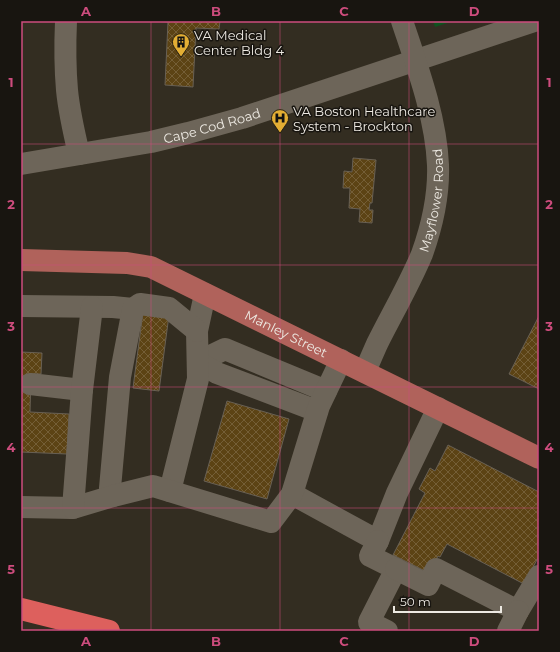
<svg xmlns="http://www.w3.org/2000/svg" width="560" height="652" font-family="Montserrat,sans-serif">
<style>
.pitch{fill:#0e521e}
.building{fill:url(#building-cross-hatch);stroke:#686054}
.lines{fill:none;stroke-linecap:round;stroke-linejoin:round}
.minor{stroke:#6d6559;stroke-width:22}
.major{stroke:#b0625b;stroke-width:22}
.highway{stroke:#dd605d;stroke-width:22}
.grid{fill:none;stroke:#cd4c7d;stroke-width:1;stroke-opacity:0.55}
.labels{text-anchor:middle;stroke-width:3;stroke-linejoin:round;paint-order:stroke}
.poi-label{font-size:13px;fill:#ede9e2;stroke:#181510;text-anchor:start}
.street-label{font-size:13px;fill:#ede9e2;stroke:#181510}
.neatline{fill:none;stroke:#cd4c7d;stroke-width:1.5}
.grid-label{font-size:13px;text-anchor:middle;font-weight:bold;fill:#cd4c7d}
</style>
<defs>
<pattern id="building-cross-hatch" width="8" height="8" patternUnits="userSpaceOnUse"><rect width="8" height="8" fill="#5c4314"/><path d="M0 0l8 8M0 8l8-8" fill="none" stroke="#745e36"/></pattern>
</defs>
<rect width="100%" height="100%" fill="#332d21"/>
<path class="pitch" d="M433,21h21l-19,6z"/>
<path class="building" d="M151,21h69l-1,8 -23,-1 -3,59 -28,-2 3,-63z
M353,158l23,2 -4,43h-2l-1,7h4l-1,13 -13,-1 1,-13 -11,-1 1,-20h-7l1,-17 8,1z
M143,312l26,3 -10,76 -26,-3z
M539,316v73l-30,-15z
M21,352l21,1 -1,21h-10l-1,38 39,2 -2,40 -46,-2z
M227,401l62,18 -22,80 -63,-18z
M448,445l91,47v64l-15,28 -77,-40 -7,13 -2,-1 -9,17 -36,-18 32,-62 -6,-4 11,-21 5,3z"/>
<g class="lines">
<g class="minor">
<path d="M66,21c-1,23 -1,46 1,69 2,21 7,43 12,64"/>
<path id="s1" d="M21,164l130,-22 37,-9 54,-15 292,-97"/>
<path d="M21,306l92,1 20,2"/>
<path d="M198,362l27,-13 101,42"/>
<path d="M198,362l19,11 100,38"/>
<path id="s2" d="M365,372c4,-10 8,-19 12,-28 15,-30 32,-59 45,-90 10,-28 17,-60 16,-89 -2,-48 -21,-99 -36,-144"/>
<path d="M30,384l52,6"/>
<path d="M170,491l28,-112 -1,-48 8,-37"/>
<path d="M292,494l86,47 19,-48 41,-85"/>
<path d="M113,496l-3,-8 10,-111 13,-68 7,-5 29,4 28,23"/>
<path d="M21,507l52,1 40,-12 40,-10 118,36 21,-28 27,-88 22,-46"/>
<path d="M73,508l9,-118 10,-83"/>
<path d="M378,541l-8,15 26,13 -27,53 18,9"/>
<path d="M396,569l32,16 8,-16 82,42 21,-35"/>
<path d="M508,631l10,-20"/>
</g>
<path class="major" id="s3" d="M21,260l106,3 24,4 388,191"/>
<path class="highway" d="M21,609l88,22"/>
</g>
<path class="grid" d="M151,21v610M280,21v610M409,21v610M21,144h518M21,265h518M21,387h518M21,508h518"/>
<defs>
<g id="building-pin" transform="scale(0.9)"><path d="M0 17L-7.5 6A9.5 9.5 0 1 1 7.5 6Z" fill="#e3ae34" stroke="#181510"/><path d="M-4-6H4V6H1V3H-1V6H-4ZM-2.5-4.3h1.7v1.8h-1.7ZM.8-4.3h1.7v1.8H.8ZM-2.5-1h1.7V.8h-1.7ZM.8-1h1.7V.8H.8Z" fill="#111"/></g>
<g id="hospital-pin" transform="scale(0.9)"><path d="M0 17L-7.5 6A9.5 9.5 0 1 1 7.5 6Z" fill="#e3ae34" stroke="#181510"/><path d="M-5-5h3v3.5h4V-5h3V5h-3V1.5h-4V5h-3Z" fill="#111"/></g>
</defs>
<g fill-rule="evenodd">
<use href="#building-pin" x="181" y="42"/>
<use href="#hospital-pin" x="280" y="118"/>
</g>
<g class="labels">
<g class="poi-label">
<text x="194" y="40">VA Medical<tspan x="194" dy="15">Center Bldg 4</tspan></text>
<text x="293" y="116">VA Boston Healthcare<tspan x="293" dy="15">System - Brockton</tspan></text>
</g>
<g class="street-label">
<text dy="5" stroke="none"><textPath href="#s1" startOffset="195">Cape Cod Road</textPath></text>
<text dy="5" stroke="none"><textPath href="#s2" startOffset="186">Mayflower Road</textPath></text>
<text dy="5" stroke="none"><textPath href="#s3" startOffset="281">Manley Street</textPath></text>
</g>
</g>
<rect width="560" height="652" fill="none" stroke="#181510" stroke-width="44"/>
<path d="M394 606v6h107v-6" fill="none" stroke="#ede9e2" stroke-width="2"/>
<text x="400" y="606" font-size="12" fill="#ede9e2" stroke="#181510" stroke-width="3" paint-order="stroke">50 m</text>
<rect x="22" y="22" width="516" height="608" class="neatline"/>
<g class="grid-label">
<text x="86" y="16">A</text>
<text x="216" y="16">B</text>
<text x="344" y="16">C</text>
<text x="474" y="16">D</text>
<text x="11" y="87">1</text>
<text x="549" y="87">1</text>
<text x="11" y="209">2</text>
<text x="549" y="209">2</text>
<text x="11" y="331">3</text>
<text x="549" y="331">3</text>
<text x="11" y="452">4</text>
<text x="549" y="452">4</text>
<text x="11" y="574">5</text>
<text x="549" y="574">5</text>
<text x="86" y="646">A</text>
<text x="216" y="646">B</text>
<text x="344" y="646">C</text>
<text x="474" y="646">D</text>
</g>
</svg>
